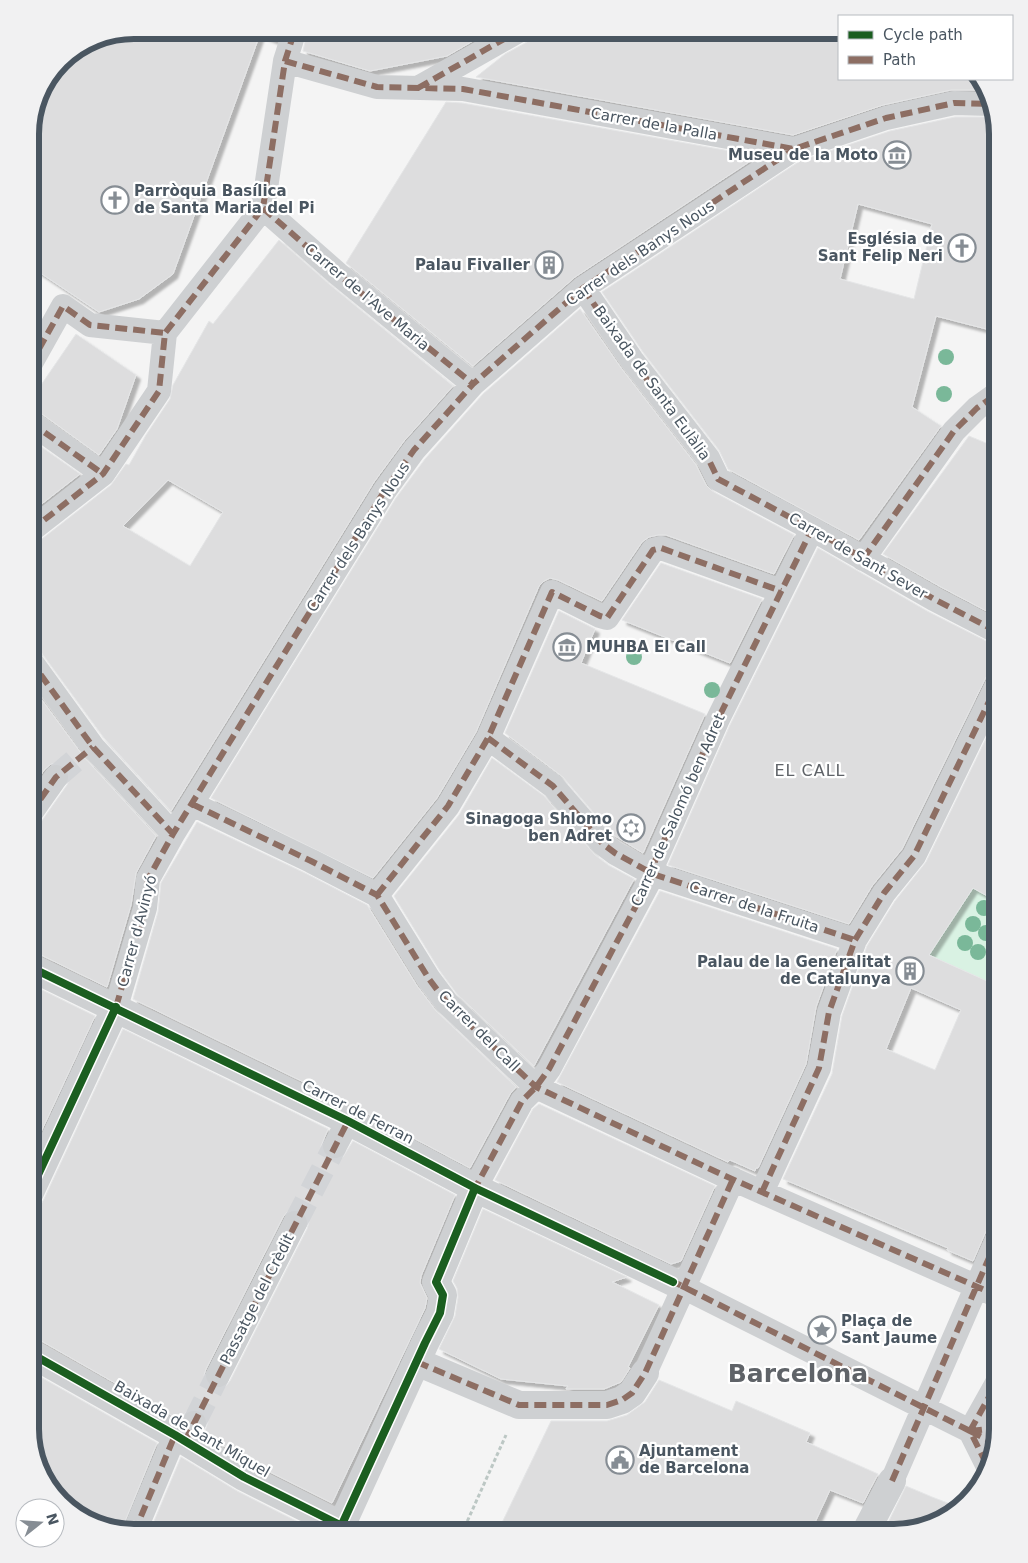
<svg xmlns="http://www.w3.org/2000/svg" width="1028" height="1563" font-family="'DejaVu Sans',sans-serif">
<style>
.green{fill:#d9f2e3}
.building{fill:#ddddde;stroke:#e5e6e7;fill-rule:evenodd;filter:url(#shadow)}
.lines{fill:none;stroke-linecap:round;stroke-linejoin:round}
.pedestrian-tunnel{stroke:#d2d4d7;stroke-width:24;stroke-dasharray:24 12;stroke-linecap:butt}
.path{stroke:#bcc7c4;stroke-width:3;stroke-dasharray:4 2.5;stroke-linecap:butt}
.pedestrian{stroke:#ced0d2;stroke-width:24}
.minor{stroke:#ced0d2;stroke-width:28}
.quiet{stroke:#8d6e63;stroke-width:6;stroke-dasharray:12 6;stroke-linecap:butt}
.cycleway-casing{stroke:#fff;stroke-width:11}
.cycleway{stroke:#1b5e20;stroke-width:8}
.tree{fill:#7ab899}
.labels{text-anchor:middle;stroke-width:4.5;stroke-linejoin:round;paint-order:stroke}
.street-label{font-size:15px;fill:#4a5661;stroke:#fff}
.poi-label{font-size:15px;font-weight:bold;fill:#4a5661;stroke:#fff;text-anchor:end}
.neighbourhood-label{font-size:16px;letter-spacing:1px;fill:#5f6368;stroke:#fff}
.town-label{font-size:25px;font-weight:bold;fill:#5f6368;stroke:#fff}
.rim{fill:none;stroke:#4a5661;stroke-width:6}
</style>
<defs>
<filter id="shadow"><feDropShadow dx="4.5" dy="4.5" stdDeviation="1" flood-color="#0004"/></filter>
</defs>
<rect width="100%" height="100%" fill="#f4f4f4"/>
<path class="green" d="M973,888l23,13 2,-2v87l-69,-31z"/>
<path class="building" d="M134,30h138l3,10 -15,-6 -87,240 -34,25 -40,13 -69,-46v-139l8,-33 23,-34 33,-22z
M302,30h190l-45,26 -77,15 -67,-20 3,-14z
M535,30h304v49h142l3,3 2,8h-35l-68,15 -90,30 -317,-58 29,-23 22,-12z
M446,102l16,1 296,53 -183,121 -102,89 -127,-103z
M955,117h38l5,17v198l-62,-16 -24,91 29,19 -82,114 -131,-71 -9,-19 -76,-98 -41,-60 198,-131 90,-30zM858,204l74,20 -18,75 -74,-20z
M279,240l50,44 124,102 -49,55 -30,41 -203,329 -67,-73 -63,-86 -5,-4 -6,-2v-102l8,-2 73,-57 15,-21 3,1 17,-30 24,-36 3,-14 36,-64 4,3zM168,480l55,32 -33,54 -67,-40z
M580,309l41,59 75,97 10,20 6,6 82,44 -20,39 -108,-39h-8l-9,2 -7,5 -40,59 -44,-21 -8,-2 -6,3 -5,5 -63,146 -39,66 -64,80 -162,-80 185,-300 29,-39 58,-65z
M76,334l60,41 -19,54 -18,26 -61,-44 -8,-3v-7z
M969,436l29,12v169l-57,-30 -58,-33z
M30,439l50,35 -50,39z
M818,548l109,63 65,33 6,2v23l-7,2 -5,6 -84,172 -30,37 -23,38 -181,-59 62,-140z
M661,563l101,36 -32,64 -108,-43z
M559,611l36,18 -14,34 124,51 -62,139 -31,-19 -49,-57 -58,-44z
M30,684l53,72 73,80 -20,37 -5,32 -24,82 -70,-34 -7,-1v-124l6,-2 5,-4 26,-37 3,-7 -2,-7 -4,-5 -6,-3 -7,1 -6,5 -15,21z
M998,714v188l-25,-14 -44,67 69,31v238l-8,2 -4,5 -13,30 -26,-11 1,-2 -165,-69 49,-105 10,-58 25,-70 28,-45 31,-39zM911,988l50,22 -26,60 -49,-21z
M492,758l52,38 51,59 13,10 26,14 -100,187 -77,-72 -17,-23 -46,-75 65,-81z
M197,822l108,51 62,32 50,81 19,25 80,76 -6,7 -40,74 -115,-61 -222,-108 25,-87 3,-29z
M660,891l177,58 -21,58 -10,57 -48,104h-2l-1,3 -25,-11 -2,2 -171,-80z
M30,984l65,32 -55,118 -10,-4z
M123,1029l205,100 -7,17 2,7 6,5 7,2 7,-3 10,-16 102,54 -34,81 -1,7 7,15 -2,10 -93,195 -80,-40 -48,-29 4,-12 -2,-6 -5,-5 -7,-2 -7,2 -7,9 -142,-81 -8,-2v-113l14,-25zM294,1209l7,2 5,4 3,7 -2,7 -77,152 -5,6 -6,2 -7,-2 -6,-5 -2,-7 2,-6 77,-152 4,-5z
M539,1104l176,82 -34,75 -10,3 -176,-84 38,-71z
M483,1209l144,68 -15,5 47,23 -31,62 2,1 -9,14 -17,7h-38l2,-3 -67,-7 -62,-30 16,-33 3,-19 -1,-9 -4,-7z
M30,1371l127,72 -36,88 -45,-15 -32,-35 -14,-52z
M659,1380l73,31 4,-10 74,32 -4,9 72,32 -15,29 -33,-13 -20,43h-313l54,-112h56l20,-6 18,-13z
M181,1457l56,34 77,39 -1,3h-164z
M906,1486l26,11 26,10 -12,12 -52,14h-11z"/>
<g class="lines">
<path class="pedestrian-tunnel" d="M56,777l30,-26
M295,1223l40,-77
M194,1423l24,-48"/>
<path class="path" d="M462,1533l44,-98"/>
<path class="pedestrian" d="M285,61l92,26 86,2 331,60 92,-31 68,-15 36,1
M418,88l102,-58
M263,208l75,66 135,110
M583,288l49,72 76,98 10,21 94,50 122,70 64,33
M30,365l33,-59 27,19 75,8
M30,422l73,52
M30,531l73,-57 56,-83 6,-58 98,-125 22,-147 7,-22 -7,-9
M863,559l91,-128 23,-23 21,-15
M30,660l63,87 80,87
M488,738l65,48 50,58 12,9 38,21 202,66
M192,804l119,57 66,34 52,84 18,24 89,84 187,88 275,121
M30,814l26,-37
M377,895l71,-89 40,-68 64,-146 48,24 7,2 46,-68 8,-2 120,43
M116,1007l29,-99 3,-29 25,-45 212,-344 29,-40 59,-66 110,-96 211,-139
M30,1144l19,9
M335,1146l13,-25
M475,1188l47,-87 14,-14 13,-18 104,-195 2,-13 63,-142 94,-190
M762,1192l57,-124 10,-56 26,-72 29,-47 30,-37 84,-173
M673,1282l297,149 17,34
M645,1373l88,-194
M218,1375l77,-152
M970,1431l28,-50
M970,1431l28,-3
M185,1441l9,-18
M892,1481l106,-244
M134,1533l41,-98"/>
<path class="minor" d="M30,967l318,154 127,67 198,94
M30,1192l86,-185
M30,1353l145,82 69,42 98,49
M417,1362l102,43h88l15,-5 10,-7 13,-20
M338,1533l87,-190 15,-30 3,-18 -7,-13 39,-94
M865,1533l27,-52"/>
<path class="quiet" d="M285,61l92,26 86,2 331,60 92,-31 68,-15 36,1
M418,88l102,-58
M263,208l75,66 135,110
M583,288l49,72 76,98 10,21 94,50 122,70 64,33
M30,365l33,-59 27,19 75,8
M30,422l73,52
M30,531l73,-57 56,-83 6,-58 98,-125 22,-147 7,-22 -7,-9
M863,559l91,-128 23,-23 21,-15
M30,660l63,87 80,87
M488,738l65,48 50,58 12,9 38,21 202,66
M192,804l119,57 66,34 52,84 18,24 89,84 187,88 275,121
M30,814l26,-37 37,-30
M377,895l71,-89 40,-68 64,-146 48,24 7,2 46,-68 8,-2 120,43
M116,1007l29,-99 3,-29 25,-45 212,-344 29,-40 59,-66 110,-96 211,-139
M30,1144l19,9
M473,1192l49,-91 14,-14 13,-18 104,-195 2,-13 63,-142 94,-190
M762,1192l57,-124 10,-56 26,-72 29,-47 30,-37 84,-173
M670,1280l300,151 17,34
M417,1362l102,43h88l15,-5 10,-7 13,-20 88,-194
M970,1431l28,-50
M970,1431l28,-3
M970,1431l24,12
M185,1441l163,-320
M892,1481l106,-244
M134,1533l41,-98"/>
<g class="cycleway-casing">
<path id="cycleway" d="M30,967l318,154 127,67 198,94
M30,1192l86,-185
M30,1353l145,82 69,42 98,49
M338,1533l87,-190 15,-30 3,-18 -7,-13 39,-94"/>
</g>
<use href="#cycleway" class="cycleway"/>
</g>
<g class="tree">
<circle cx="946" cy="357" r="8"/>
<circle cx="944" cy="394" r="8"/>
<circle cx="634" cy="657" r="8"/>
<circle cx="712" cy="690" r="8"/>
<circle cx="984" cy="908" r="8"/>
<circle cx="973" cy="924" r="8"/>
<circle cx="986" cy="933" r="8"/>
<circle cx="965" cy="943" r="8"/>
<circle cx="978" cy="952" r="8"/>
</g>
<defs>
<g id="museum-ring" transform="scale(1.4375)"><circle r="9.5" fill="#fff" stroke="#868d94" stroke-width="1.5"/><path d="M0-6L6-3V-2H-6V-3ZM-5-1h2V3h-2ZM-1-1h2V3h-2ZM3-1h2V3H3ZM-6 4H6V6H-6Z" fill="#868d94"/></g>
<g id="church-ring" transform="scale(1.4375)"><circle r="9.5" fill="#fff" stroke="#868d94" stroke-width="1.5"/><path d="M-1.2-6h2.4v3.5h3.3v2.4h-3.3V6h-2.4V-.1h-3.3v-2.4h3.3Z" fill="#868d94"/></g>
<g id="building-ring" transform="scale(1.4375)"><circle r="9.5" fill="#fff" stroke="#868d94" stroke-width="1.5"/><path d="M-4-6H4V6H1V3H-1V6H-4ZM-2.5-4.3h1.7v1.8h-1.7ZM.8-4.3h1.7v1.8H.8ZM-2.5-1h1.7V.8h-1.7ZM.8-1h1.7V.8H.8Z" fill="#868d94"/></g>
<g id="synagogue-ring" transform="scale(1.4375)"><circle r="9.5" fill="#fff" stroke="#868d94" stroke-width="1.5"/><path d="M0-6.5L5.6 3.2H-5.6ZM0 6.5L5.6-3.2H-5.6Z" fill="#868d94"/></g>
<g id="sight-ring" transform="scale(1.4375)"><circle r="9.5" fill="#fff" stroke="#868d94" stroke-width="1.5"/><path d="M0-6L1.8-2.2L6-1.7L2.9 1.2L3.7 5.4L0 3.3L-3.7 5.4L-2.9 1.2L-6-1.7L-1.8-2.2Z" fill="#868d94"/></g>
<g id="civic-ring" transform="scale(1.4375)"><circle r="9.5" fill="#fff" stroke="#868d94" stroke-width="1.5"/><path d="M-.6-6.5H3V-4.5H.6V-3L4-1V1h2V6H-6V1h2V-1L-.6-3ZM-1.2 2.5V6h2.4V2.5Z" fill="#868d94"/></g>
</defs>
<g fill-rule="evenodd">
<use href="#museum-ring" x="897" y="155"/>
<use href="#church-ring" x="115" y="200"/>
<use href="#church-ring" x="962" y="248"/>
<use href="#building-ring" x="549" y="265"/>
<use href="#museum-ring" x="567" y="647"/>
<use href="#synagogue-ring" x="631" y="828"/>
<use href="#building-ring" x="910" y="971"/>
<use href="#sight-ring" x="822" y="1330"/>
<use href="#civic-ring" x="620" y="1460"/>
</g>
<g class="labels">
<g class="street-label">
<text transform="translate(654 124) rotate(10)" y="5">Carrer de la Palla</text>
<text transform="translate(640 253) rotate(-34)" y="5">Carrer dels Banys Nous</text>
<text transform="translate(367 297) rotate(40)" y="5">Carrer de l'Ave Maria</text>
<text transform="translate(652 383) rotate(54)" y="5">Baixada de Santa Eulàlia</text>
<text transform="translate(358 537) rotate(-57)" y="5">Carrer dels Banys Nous</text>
<text transform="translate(858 556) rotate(30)" y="5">Carrer de Sant Sever</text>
<text transform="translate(678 810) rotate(-66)" y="5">Carrer de Salomó ben Adret</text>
<text transform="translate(754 907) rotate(18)" y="5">Carrer de la Fruita</text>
<text transform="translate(137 931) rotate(-75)" y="5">Carrer d'Avinyó</text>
<text transform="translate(479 1031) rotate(45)" y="5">Carrer del Call</text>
<text transform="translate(358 1112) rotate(27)" y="5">Carrer de Ferran</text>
<text transform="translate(257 1299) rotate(-63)" y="5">Passatge del Crèdit</text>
<text transform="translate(192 1429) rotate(30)" y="5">Baixada de Sant Miquel</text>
</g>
<g class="poi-label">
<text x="878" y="160">Museu de la Moto</text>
<text x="134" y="196" text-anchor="start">Parròquia Basílica<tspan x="134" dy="17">de Santa Maria del Pi</tspan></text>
<text x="943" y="244">Església de<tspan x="943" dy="17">Sant Felip Neri</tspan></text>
<text x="530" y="270">Palau Fivaller</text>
<text x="586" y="652" text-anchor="start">MUHBA El Call</text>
<text x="612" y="824">Sinagoga Shlomo<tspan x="612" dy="17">ben Adret</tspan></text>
<text x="891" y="967">Palau de la Generalitat<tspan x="891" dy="17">de Catalunya</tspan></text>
<text x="841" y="1326" text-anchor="start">Plaça de<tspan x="841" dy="17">Sant Jaume</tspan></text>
<text x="639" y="1456" text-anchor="start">Ajuntament<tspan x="639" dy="17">de Barcelona</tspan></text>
</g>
<g class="neighbourhood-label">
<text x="810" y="776">EL CALL</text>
</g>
<g class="town-label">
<text x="798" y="1382">Barcelona</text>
</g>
</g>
<path d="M0 0H1028V1563H0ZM134 39H894A95 95 0 0 1 989 134V1429A95 95 0 0 1 894 1524H134A95 95 0 0 1 39 1429V134A95 95 0 0 1 134 39Z" fill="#f1f1f2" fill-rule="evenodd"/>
<path class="rim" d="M134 39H894A95 95 0 0 1 989 134V1429A95 95 0 0 1 894 1524H134A95 95 0 0 1 39 1429V134A95 95 0 0 1 134 39Z"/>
<rect x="838" y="15" width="175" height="65" fill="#ffffff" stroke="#b7bbc0"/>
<rect x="848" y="31" width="25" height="8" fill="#1b5e20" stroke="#b7bbc0"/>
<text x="883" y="40" font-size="15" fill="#4a5661">Cycle path</text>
<rect x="848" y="56" width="25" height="8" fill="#8d6e63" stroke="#b7bbc0"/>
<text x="883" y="65" font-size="15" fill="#4a5661">Path</text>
<g transform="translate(40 1523) rotate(73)"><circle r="24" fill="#ffffff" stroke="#b7bbc0"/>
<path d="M0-4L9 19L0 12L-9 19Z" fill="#868d94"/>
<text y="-8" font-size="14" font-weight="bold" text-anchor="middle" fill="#4a5661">N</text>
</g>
</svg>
